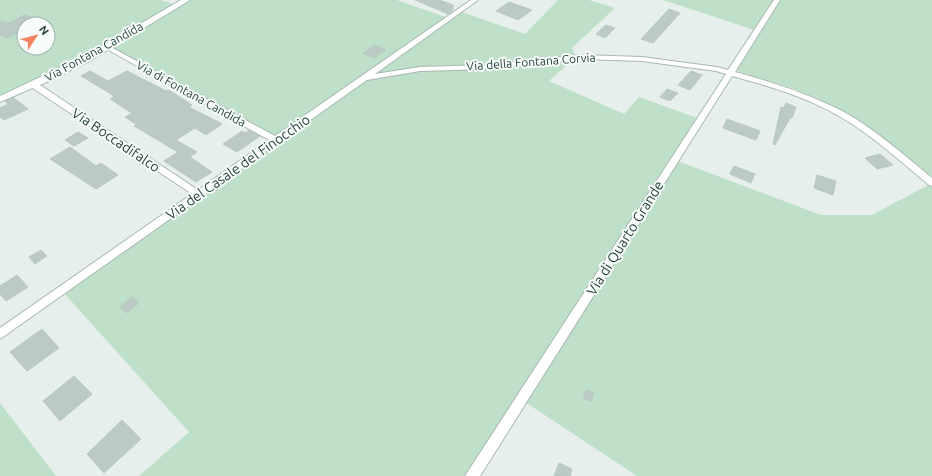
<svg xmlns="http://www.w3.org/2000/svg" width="932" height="476" font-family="Ubuntu,sans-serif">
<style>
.green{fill:#bfe0c8;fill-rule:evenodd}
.building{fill:#bbcac4;stroke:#b8c9c2}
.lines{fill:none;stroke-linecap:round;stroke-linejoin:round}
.minor-casing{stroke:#a8b8b2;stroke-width:2}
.secondary-casing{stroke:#a4bbb3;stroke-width:2}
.minor{fill:#fff;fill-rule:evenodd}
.secondary{fill:#fff;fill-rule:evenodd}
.labels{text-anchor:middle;stroke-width:4;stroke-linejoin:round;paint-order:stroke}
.far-street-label{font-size:12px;fill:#24423a;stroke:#f7fbf9}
.street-label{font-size:14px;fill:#24423a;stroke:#f7fbf9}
</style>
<rect width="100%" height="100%" fill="#e6efeb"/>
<path class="green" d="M0,0h160l17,5 9,-5h211l51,18 11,-7 66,23 33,-34h31l26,8 -43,40 4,9 -27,24 75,33 15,-17 61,22 -25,41 146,55h51l60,-32v293h-295l-115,-76 -50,76h-333l50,-44 -127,-141 213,-150 -168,-94 -107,52zM24,24h24v24h-24z
M663,0h110l-19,30z
M781,0h151v178c-41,-37 -86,-68 -138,-89 -16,-7 -43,-9 -57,-19z
M0,403l56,73h-56z"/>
<path class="building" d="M415,0h24l14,5v5l-5,4z
M509,2l23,8 -14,10 -22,-9z
M669,9l11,4 -27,30 -12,-4z
M24,15l21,6 -1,3h-20v9l-5,-1 -11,6 -8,-3v-14l9,2z
M606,25l9,3 -10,10 -9,-4z
M375,45l11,5 -12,8 -11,-5z
M90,71l18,10 19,-10 39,20 3,-1 23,15 -3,2 33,17 -16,11 -11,-7 -19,12 21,12 -7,5 22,15 -16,10 -32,-21 14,-9 -44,-26 3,-1 -12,-8 7,-4 -22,-14 4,-2 -3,-3 -30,-18z
M691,71l11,4 -12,15 -12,-5z
M667,89l11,4 -8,8 -10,-4z
M14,98l14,11 -24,11 -4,-3v-9l8,-4 -3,-3z
M786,103l10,4 -4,11h-2l-15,27 -2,-1 8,-37 3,1z
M727,119l33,12 -4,9 -33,-12z
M249,130l11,6 -23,16 -14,-8 19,-13 3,2z
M78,132l10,6 -14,8 -9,-6z
M70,147l26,19 5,-3 17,12 -22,14 -46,-30z
M880,154l13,11 -16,4 -12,-11z
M734,166l21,8 -4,9 -21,-9z
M817,175l19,6 -3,14 -19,-7z
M41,250l6,6 -12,8 -6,-7z
M17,275l11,12 -22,14 -6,-7v-8z
M132,297l7,6 -12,10 -7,-6z
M42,329l17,19 -32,23 -17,-19z
M74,376l18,18 -32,27 -17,-20z
M586,390l8,3 -3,8 -8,-3z
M122,420l19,19 -37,34 -17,-19z
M559,463l13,6 -2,7h-16z"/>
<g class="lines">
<g class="minor-casing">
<path id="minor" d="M471,0h7l-103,74 45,-7 66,-2 96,-10 60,2 75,10 11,3 46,-70h6l-45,72c37,10 74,22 109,40 32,18 60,43 88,66v8l-3,-1c-29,-24 -57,-50 -90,-69 -33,-19 -70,-30 -107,-40l-252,400h-15l261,-402 -10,-3 -74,-10 -60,-2 -96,10 -66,2 -53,9 -367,259v-11l192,-134 -161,-107v-4h6l161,107 71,-50 -164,-92v-2h4l166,90z"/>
</g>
<g class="secondary-casing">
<path id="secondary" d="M181,0h9l-97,59 -44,22 -49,21v-6l87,-41z"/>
</g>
<use href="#minor" class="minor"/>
<use href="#secondary" class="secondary"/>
</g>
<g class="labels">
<g class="far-street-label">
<text transform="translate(94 52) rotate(-29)" y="4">Via Fontana Candida</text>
<text transform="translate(531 62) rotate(-4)" y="4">Via della Fontana Corvia</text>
<text transform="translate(191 94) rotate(29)" y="4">Via di Fontana Candida</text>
</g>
<g class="street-label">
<text transform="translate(116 140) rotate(34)" y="5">Via Boccadifalco</text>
<text transform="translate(238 167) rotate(-35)" y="5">Via del Casale del Finocchio</text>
<text transform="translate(625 238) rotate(-58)" y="5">Via di Quarto Grande</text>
</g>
</g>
<g transform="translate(36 36) rotate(54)"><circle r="19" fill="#f7fbf9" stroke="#a3b1ad"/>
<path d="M0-3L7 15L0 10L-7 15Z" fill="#f4845f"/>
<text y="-6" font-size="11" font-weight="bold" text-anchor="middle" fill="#24423a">N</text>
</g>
</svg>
